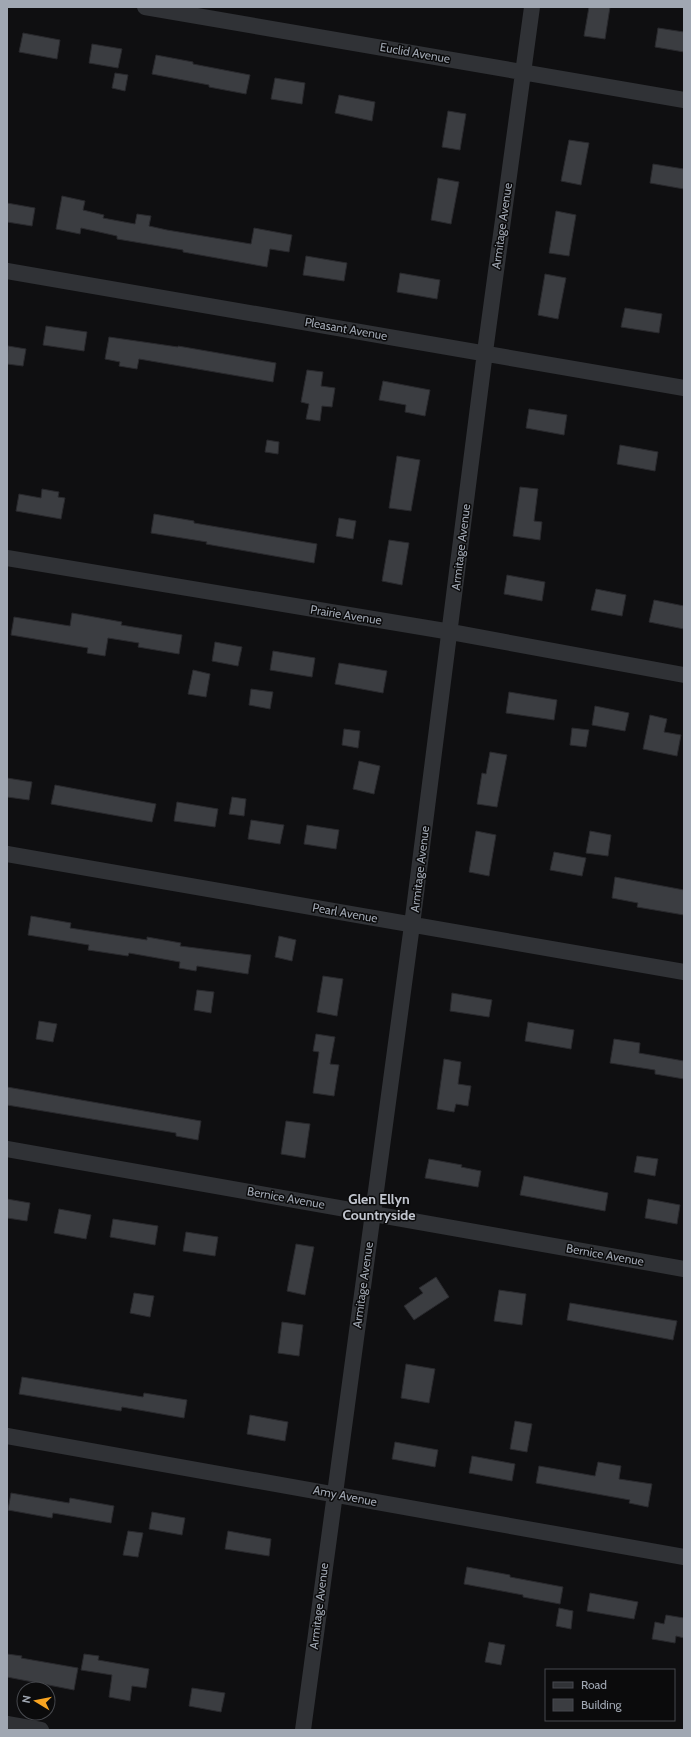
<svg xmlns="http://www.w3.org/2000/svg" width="691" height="1737" font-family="Cabin,sans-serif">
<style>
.building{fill:#3b3d41;stroke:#29292d}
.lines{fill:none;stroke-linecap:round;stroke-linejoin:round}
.minor{stroke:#303236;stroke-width:16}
.labels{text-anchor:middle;stroke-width:3;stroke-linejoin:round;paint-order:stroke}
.street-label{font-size:12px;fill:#a0a7b2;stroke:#0b0b0c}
.quarter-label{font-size:14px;font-weight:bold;fill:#c1c5ce;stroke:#0b0b0c}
</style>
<rect width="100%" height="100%" fill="#0f0f11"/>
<path class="building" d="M589,7h21l-5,32 -21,-3z
M658,28l26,4v20l-29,-5z
M23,33l37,7 -3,19 -38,-7z
M92,44l30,5 -4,19 -29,-5z
M156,55l37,7v2l57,11 -4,19 -37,-7v-2l-57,-11z
M115,73l13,2 -3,16 -13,-3z
M275,78l30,5 -3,21 -31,-5z
M339,95l36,7 -3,19 -37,-8z
M448,111l18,3 -6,36 -18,-3z
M569,140l20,3 -8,42 -20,-4z
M653,164l31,5v20l-34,-6z
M438,178l21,4 -8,42 -20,-4z
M62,196l23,5 -2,9 21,5 -1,3 32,6 2,-10 14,2 -2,10 18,4 84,14 3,-16 38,7 -3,17 -19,-3 -3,18 -84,-15v-2l-66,-11v-3l-36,-8 -1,6 -24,-5z
M7,203l28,5 -3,18 -25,-4z
M556,211l20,4 -7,41 -20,-3z
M306,256l41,7 -3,18 -41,-6z
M400,273l40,7 -3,19 -40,-7z
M545,274l21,4 -8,41 -20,-4z
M625,308l37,6 -3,19 -38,-6z
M46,326l41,6 -3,19 -41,-6z
M109,337l69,10v-1l98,17 -3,19 -134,-23 -2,10 -18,-3 1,-4 -15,-3z
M8,346l18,3 -3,17 -16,-2z
M307,370l16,2 -2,14 14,2 -3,19 -10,-1 -2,15 -14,-2 3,-15 -8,-2z
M383,381l47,9 -5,26 -20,-4 1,-7 -27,-5z
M529,409l38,6 -3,20 -38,-7z
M267,440l12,2 -1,12 -13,-2z
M620,445l38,7 -3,19 -38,-7z
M397,456l23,4 -9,51 -22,-3z
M520,487l18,2 -4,32 8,1 -2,18 -27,-4z
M42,489l17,3 -1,5 7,1 -4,21 -45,-8 3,-17 22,4z
M154,514l40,7v2l123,21 -3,19 -108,-19 1,-2 -56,-9z
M339,518l17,3 -3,18 -17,-3z
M389,540l20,3 -7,42 -20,-4z
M507,575l38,7 -3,19 -38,-7z
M596,589l30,6 -4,21 -31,-6z
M654,600l30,6v23l-35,-7z
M72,613l50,9 -1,3 61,10 -3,19 -41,-7 1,-4 -31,-5 -3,18 -18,-3 1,-5 -77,-13 3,-18 56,9z
M215,642l27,5 -4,19 -26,-5z
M273,651l42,7 -3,19 -42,-7z
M339,663l48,8 -4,22 -48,-9z
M193,670l17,4 -4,23 -18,-3z
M251,689l22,3 -3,17 -21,-4z
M509,692l48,8 -3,20 -48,-7z
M595,706l34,7 -4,18 -33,-6z
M650,715l17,4 -3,13 17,3 -4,21 -34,-7z
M572,728l17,2 -3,17 -16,-2z
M344,729l16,2 -2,17 -16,-3z
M490,752l17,3 -10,52 -20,-3 5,-31 4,1z
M359,761l21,5 -6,28 -21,-5z
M7,778l25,4 -3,18 -22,-3z
M55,785l101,19 -4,18 -101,-18z
M232,797l14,2 -2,17 -15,-2z
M177,802l41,7 -3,18 -41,-6z
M251,820l33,5 -4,19 -32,-5z
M307,825l32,5 -3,19 -32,-5z
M476,831l20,4 -7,41 -20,-4z
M590,831l21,4 -3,21 -22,-3z
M554,852l32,6 -4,18 -32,-6z
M615,877l69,13v25l-47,-8 1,-4 -26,-5z
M31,916l40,7 -1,5 77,12v-3l34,6 -1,3 71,9 -3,19 -51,-8 -1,5 -17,-3 1,-6 -51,-9 -1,3 -40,-6 1,-5 -61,-10z
M279,936l17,4 -4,21 -17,-4z
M323,976l20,3 -6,37 -20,-4z
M197,990l17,2 -3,21 -17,-3z
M452,993l40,7 -3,17 -39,-6z
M39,1021l18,3 -4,18 -17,-3z
M528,1022l46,8 -3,19 -46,-8z
M316,1034l19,3 -5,27 9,1 -5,31 -21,-3 6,-41 -6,-1z
M614,1039l26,4 -1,10 45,8v18l-29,-5v-4l-45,-7z
M444,1059l17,3 -3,22 13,2 -3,20 -12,-2 -2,8 -17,-3z
M7,1087l194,34 -3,19 -22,-4v-3l-169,-28z
M286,1121l24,3 -5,34 -24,-4z
M637,1156l21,3 -3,17 -21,-4z
M429,1159l33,6 -1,2 20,4 -3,16 -53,-9z
M524,1176l84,17 -3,18 -85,-16z
M7,1199l23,4 -3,18 -20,-3z
M648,1199l32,6 -3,19 -32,-6z
M59,1209l32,6 -5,24 -32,-6z
M113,1219l45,7 -3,19 -45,-8z
M186,1232l32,5 -3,19 -32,-5z
M296,1244l18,3 -9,48 -18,-4z
M436,1277l13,20 -35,23 -10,-14 19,-13 -4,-5z
M499,1290l27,4 -4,31 -28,-4z
M134,1293l20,3 -4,21 -20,-4z
M570,1303l107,18 -4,19 -106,-20z
M282,1322l21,3 -4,31 -21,-3z
M406,1364l29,5 -6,34 -28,-5z
M22,1377l121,20 1,-4 43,7 -3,18 -62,-11 -1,4 -102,-17z
M250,1415l38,7 -3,19 -38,-7z
M515,1421l17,3 -5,28 -17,-3z
M395,1442l43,8 -3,17 -43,-8z
M472,1456l43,8 -3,17 -43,-8z
M598,1462l23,4 -2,13 33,5 -4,23 -19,-4 1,-3 -94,-17 3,-17 56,10z
M11,1493l58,10 1,-5 44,8 -3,17 -58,-10 -1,5 -44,-8z
M152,1512l33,6 -3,17 -33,-6z
M128,1531l15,2 -5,24 -15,-2z
M228,1531l43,8 -2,17 -44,-7z
M467,1567l43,8v2l53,10 -3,17 -37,-7v-2l-59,-11z
M590,1593l48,9 -4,17 -47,-8z
M559,1608l14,3 -2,18 -15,-3z
M666,1615l18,3v20l-8,-2 -1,7 -23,-4 3,-17 9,2z
M489,1642l16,3 -4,20 -16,-3z
M7,1654l15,2 -1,2 57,10 -4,22 -67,-13z
M84,1654l15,2 -1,4 51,9 -3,19 -14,-2 -2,15 -21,-4 3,-22 -31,-5z
M192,1688l33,5 -4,19 -32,-6z"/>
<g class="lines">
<path class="minor" d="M145,7l539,93
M7,271l677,117
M7,558l444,74 233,43
M7,854l677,118
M7,1149l677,120
M7,1436l677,121
M7,1724l34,6
M303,1730l109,-805 73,-573 47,-345"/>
</g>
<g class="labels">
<g class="street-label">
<text transform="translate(415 53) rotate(10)" y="4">Euclid Avenue</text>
<text transform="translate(502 226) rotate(-82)" y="4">Armitage Avenue</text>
<text transform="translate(346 329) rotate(10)" y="4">Pleasant Avenue</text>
<text transform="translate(461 547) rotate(-83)" y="4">Armitage Avenue</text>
<text transform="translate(346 615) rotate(9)" y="4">Prairie Avenue</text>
<text transform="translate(420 869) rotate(-83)" y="4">Armitage Avenue</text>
<text transform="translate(345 913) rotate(10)" y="4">Pearl Avenue</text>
<text transform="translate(286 1198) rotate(10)" y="4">Bernice Avenue</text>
<text transform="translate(605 1255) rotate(10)" y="4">Bernice Avenue</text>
<text transform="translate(363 1285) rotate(-82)" y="4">Armitage Avenue</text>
<text transform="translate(345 1496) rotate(11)" y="4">Amy Avenue</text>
<text transform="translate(319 1606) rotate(-83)" y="4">Armitage Avenue</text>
</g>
<g class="quarter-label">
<text x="379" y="1204">Glen Ellyn<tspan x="379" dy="16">Countryside</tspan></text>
</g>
</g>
<rect width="691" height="1737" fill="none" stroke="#a0a7b2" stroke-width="16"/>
<rect x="545" y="1669" width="130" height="52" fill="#0b0b0c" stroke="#47494e"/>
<rect x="553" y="1682" width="20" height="6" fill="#303236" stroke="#47494e"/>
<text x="581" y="1689" font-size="12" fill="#a0a7b2">Road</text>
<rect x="553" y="1699" width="20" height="12" fill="#3b3d41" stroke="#47494e"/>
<text x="581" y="1709" font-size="12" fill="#a0a7b2">Building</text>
<g transform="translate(36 1701) rotate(280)"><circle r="19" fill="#0b0b0c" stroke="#47494e"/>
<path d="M0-3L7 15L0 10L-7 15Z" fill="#f8a421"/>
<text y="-6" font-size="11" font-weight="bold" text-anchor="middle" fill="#a0a7b2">N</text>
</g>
</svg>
